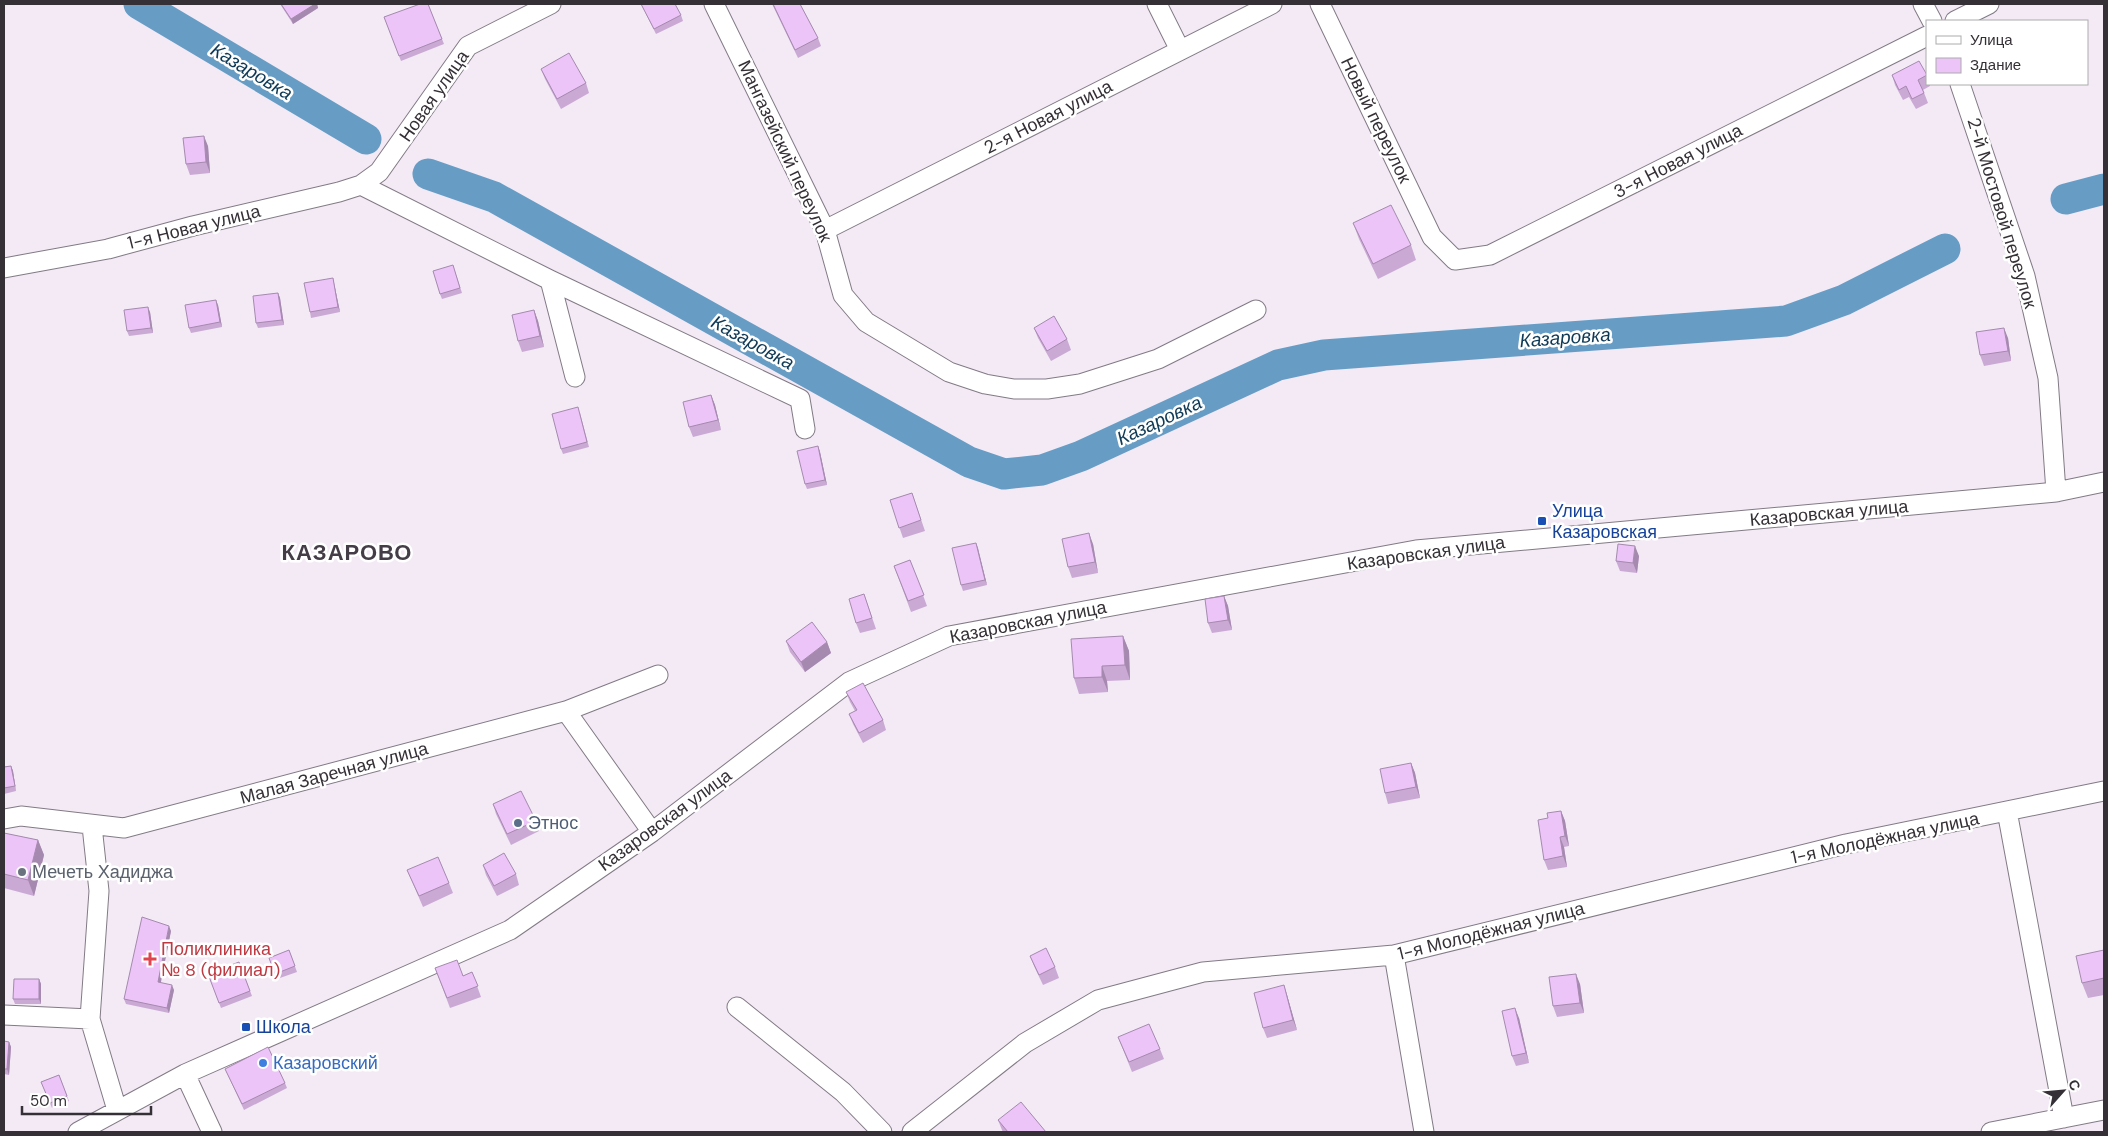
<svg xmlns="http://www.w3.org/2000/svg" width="2108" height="1136" font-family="'DM Sans',sans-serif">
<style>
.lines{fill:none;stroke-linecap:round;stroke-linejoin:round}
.river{stroke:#679dc5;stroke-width:31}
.minor-casing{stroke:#827a85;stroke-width:21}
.minor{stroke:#fff;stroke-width:19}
.wall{fill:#cba9d5}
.shaded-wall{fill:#a589ae}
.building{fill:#ecc4f8;stroke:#a589ae}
.transit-dot{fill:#1a4fb4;stroke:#fff;stroke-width:2}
.service-dot{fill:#5c6f8a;stroke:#fff;stroke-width:2}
.worship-dot{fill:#6b7280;stroke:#fff;stroke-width:2}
.health-dot{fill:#e0444e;stroke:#fff;stroke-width:2}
.shop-dot{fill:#3f7fe0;stroke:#fff;stroke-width:2}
.labels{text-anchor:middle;stroke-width:5;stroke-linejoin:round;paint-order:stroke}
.street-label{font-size:18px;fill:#343035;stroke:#fff}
.transit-label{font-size:18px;fill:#164399;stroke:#fff;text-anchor:start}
.service-label{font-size:18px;fill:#4e5e75;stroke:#fff;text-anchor:start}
.worship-label{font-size:18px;fill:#5b616d;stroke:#fff;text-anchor:start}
.health-label{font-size:18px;fill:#be3a42;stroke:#fff;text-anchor:start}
.shop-label{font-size:18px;fill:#366cbe;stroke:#fff;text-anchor:start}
.water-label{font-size:19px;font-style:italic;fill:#0f3a56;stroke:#fff}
.district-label{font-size:22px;font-weight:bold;letter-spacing:1px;fill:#443c46;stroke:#fff}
</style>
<rect width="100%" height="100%" fill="#f3eaf6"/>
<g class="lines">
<path class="river" d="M139,4l227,135
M428,174l66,23 475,265 35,12 38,-4 39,-14 197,-91 46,-10 462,-34 58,-21 101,-51
M2066,199l38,-10"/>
<g class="minor-casing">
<path id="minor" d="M714,4l111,226 18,65 23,27 83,50 36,12 29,5h33l33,-5 78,-25 98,-49
M1157,4l23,46
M1320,4l112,233 23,23 35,-5 437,-219
M1923,4l9,17
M1955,21l34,-17
M1960,84l65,192 23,102 8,114
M361,185l189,95 250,119 5,30
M825,230l447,-226
M4,268l104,-19 85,-23 146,-34 22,-7 18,-13 89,-126 83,-42
M550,280l25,97
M566,711l86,121
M2007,811l57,307
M4,819l17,-3 103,12 442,-117 92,-36
M92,826l7,65 -9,128 27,91
M1394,955l30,177
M737,1007l106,85 39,40
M4,1015l86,4
M185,1074l27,58
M78,1132l107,-58 325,-144 142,-98 197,-150 100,-46 467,-86 640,-58 48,-10
M912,1132l113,-89 73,-43 105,-28 191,-17 452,-111 258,-53
M1991,1132l113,-22"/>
</g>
<use href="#minor" class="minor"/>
</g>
<path class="wall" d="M280,4h37l1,4 -25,16z
M428,4l16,40 -43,17 -17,-44z
M641,4l40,11 2,6 -27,13z
M772,4h28l18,34 3,8 -23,12z
M541,69l45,14 3,10 -28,16 -16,-30z
M1892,75l35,1v8h3v2l-7,4 5,13 -12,6 -7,-12 -6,3 -8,-15z
M208,146l2,27 -20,2 -4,-11z
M1353,223l58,22 5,15 -38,19 -19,-40z
M453,265l9,28 -20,6 -2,-5z
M333,278l1,5 6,29 -29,6 -1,-6z
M278,293l2,5 4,27 -26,3 -2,-5z
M218,305l4,22 -31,6 -2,-5z
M534,310l4,11 6,26 -22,5 -4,-11z
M150,312l3,21 -24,3 -2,-5z
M1034,328l33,11 4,11 -20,11 -13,-23z
M2008,338l3,23 -27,5 -4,-11z
M711,395l4,10 6,25 -28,7 -4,-10z
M580,413l9,34 -26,7 -2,-5z
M818,446l2,6 7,33 -20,4 -2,-5z
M912,493l13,38 -22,7 -13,-38z
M976,543l11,42 -24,6 -2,-6z
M1093,544l5,29 -26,5 -4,-11z
M1639,556l-2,17 -17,-2 -4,-10z
M910,560l17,46 -16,6 -17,-46z
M864,594l12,35 -16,4 -4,-10z
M1224,596l4,10 4,24 -20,3 -4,-10z
M1123,636l6,15 1,29 -23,1 1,11 -29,2 -5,-16z
M786,641l41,1 4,11 -26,19 -15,-20z
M846,692l37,28 3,10 -23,13 -10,-19 -4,-10 6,-3 -5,-9z
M1411,763l4,10 5,25 -32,6 -3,-11z
M11,766l2,5 3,20 -12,3v-27z
M493,804l43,17 3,10 -28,14 -15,-31z
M1561,811l4,10 4,25 -5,1 3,20 -19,3 -4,-10 4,-42z
M4,833l34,7 6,15 -10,41 -30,-8z
M483,865l33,9 3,11 -22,11 -11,-21z
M407,870l42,13 4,10 -30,14z
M171,931l-11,52 14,7 -5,23 -43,-9 -2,-5z
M289,950l8,22 -20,7 -8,-21z
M2104,950v45l-16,3 -6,-15z
M1030,956l25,11 4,11 -16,7 -9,-19z
M239,962l13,34 -31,12 -13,-34z
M435,968l28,8 9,-4 9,25 -31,11z
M39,979l2,5v20h-26l-2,-5z
M1580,984l4,29 -27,4 -4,-11z
M1284,985l3,10 10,35 -30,8 -4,-10z
M1519,1018l10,45 -13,3 -4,-10z
M1118,1037l42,12 4,10 -32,13z
M4,1041l5,1 2,5 -2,28 -5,-1z
M225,1069l60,14 2,5 -43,22z
M59,1075l10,26 -17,7 -11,-26z
M998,1120l48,12h-43l-1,-2z"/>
<path class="shaded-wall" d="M315,4h2l1,4 -25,16 -2,-5z
M204,136l4,10 2,27 -4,-11z
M333,278l1,5 6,29 -2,-5z
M278,293l2,5 4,27 -2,-5z
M216,300l2,5 4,22 -2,-5z
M148,307l2,5 3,21 -2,-5z
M534,310l4,11 6,26 -4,-11z
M2004,328l4,10 3,23 -3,-10z
M711,395l4,10 6,25 -3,-10z
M818,446l2,6 7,33 -2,-5z
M1089,533l4,11 5,29 -3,-11z
M976,543l2,5 9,37 -2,-5z
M1635,546l4,10 -2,17 -4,-10z
M1224,596l4,10 4,24 -4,-10z
M1123,636l6,15 1,29 -5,-15z
M827,642l4,11 -26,19 -4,-10z
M1102,666l5,15 1,11 -6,-15z
M1411,763l4,10 5,25 -4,-11z
M11,766l2,5 3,20z
M1561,811l4,10 4,25 -4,-10z
M1560,837l4,10 3,20 -4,-11z
M38,840l6,15 -10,41 -6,-16z
M169,926l2,5 -11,56 -2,-5z
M1576,974l4,10 4,29 -4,-10z
M39,979l2,5v20l-2,-5z
M172,985l2,5 -5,23 -2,-5z
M1284,985l3,10 10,35 -4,-10z
M1515,1008l4,10 10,45 -3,-10z
M9,1042l2,5 -2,28 -2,-6z"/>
<path class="building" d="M281,4h34l-24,15z
M420,4h8l14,35 -43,17 -15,-39z
M641,4h34l6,11 -27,14z
M773,4h27l18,34 -23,12z
M569,53l17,30 -29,16 -16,-30z
M1919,61l8,14 -9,5 6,13 -12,6 -6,-13 -7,4 -7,-15z
M204,136l2,26 -20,2 -3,-26z
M1391,205l20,40 -38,19 -20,-41z
M453,265l7,23 -20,6 -7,-23z
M333,278l5,29 -28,5 -6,-29z
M278,293l4,27 -26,3 -3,-27z
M216,300l4,22 -31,6 -4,-23z
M148,307l3,21 -24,3 -3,-21z
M534,310l6,26 -22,5 -6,-26z
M1054,316l13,23 -20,12 -13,-23z
M2004,328l4,23 -28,4 -4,-23z
M711,395l7,25 -29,7 -6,-25z
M578,407l9,35 -26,7 -9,-35z
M818,446l7,34 -20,4 -8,-33z
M912,493l9,27 -22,8 -9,-28z
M1089,533l6,29 -27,5 -6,-28z
M976,543l9,37 -24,5 -9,-37z
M1618,544l17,2 -2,17 -17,-2z
M910,560l14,35 -16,6 -14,-35z
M864,594l8,24 -16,5 -7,-24z
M1224,596l4,24 -20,3 -3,-24z
M812,622l15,20 -26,20 -15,-21z
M1123,636l2,29 -23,1v11l-28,1 -3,-39z
M863,683l20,37 -24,13 -10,-19 8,-4 -11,-18z
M1411,763l5,24 -31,6 -5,-24z
M11,766l4,20 -11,2v-21z
M521,791l15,30 -29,13 -14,-30z
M1561,811l4,25 -5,1 3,19 -19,4 -6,-40 10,-2 -1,-5z
M4,833l34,7 -10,40 -24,-6z
M504,853l12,21 -22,12 -11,-21z
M438,857l11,26 -30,13 -12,-26z
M142,917l27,9 -11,56 14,3 -5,23 -43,-9z
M1046,948l9,19 -16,8 -9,-19z
M289,950l6,16 -20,8 -6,-16z
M2104,950v28l-22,5 -6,-27z
M457,960l6,16 9,-4 6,14 -31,12 -12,-30z
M239,962l11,29 -31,12 -11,-29z
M1576,974l4,29 -27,3 -4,-29z
M14,979h25v20h-26z
M1284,985l9,35 -30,8 -9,-35z
M1515,1008l11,45 -14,3 -10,-45z
M1149,1024l11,25 -31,13 -11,-25z
M4,1041l5,1 -2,27h-3z
M268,1047l17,36 -43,21 -17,-35z
M59,1075l8,21 -17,7 -9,-21z
M1021,1102l25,30h-38l-10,-12z"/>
<g class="transit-dot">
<rect x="1537" y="516" width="10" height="10" rx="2.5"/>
<rect x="241" y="1022" width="10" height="10" rx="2.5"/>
</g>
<circle class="service-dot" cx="518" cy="823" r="5"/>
<circle class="worship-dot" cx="22" cy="872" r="5"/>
<path class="health-dot" d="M147.5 951.5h5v5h5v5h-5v5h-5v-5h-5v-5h5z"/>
<circle class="shop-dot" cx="263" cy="1063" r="5"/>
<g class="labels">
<g class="street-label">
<text transform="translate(434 96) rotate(-55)" y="6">Новая улица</text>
<text transform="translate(1048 117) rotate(-27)" y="6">2-я Новая улица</text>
<text transform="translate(1376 120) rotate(64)" y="6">Новый переулок</text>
<text transform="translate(785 151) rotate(65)" y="6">Мангазейский переулок</text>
<text transform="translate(1678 161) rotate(-27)" y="6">3-я Новая улица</text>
<text transform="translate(2002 213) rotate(73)" y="6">2-й Мостовой переулок</text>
<text transform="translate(194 227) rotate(-14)" y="6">1-я Новая улица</text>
<text transform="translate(1829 513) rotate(-5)" y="6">Казаровская улица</text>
<text transform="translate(1426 553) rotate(-8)" y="6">Казаровская улица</text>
<text transform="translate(1028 622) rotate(-11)" y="6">Казаровская улица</text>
<text transform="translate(334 773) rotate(-15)" y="6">Малая Заречная улица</text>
<text transform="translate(665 820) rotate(-36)" y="6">Казаровская улица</text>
<text transform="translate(1885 838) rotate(-12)" y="6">1-я Молодёжная улица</text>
<text transform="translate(1491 931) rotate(-14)" y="6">1-я Молодёжная улица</text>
</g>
<g class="transit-label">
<text x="1552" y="517">Улица<tspan x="1552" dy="21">Казаровская</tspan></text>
<text x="256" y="1033">Школа</text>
</g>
<g class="service-label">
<text x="528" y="829">Этнос</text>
</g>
<g class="worship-label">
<text x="32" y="878">Мечеть Хадиджа</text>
</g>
<g class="health-label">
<text x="161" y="955">Поликлиника<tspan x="161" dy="21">№ 8 (филиал)</tspan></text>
</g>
<g class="shop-label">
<text x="273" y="1069">Казаровский</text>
</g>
<g class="water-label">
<text transform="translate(252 71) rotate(31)" y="7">Казаровка</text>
<text transform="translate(1565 337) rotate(-4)" y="7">Казаровка</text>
<text transform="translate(753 342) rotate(29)" y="7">Казаровка</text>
<text transform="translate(1159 420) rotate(-25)" y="7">Казаровка</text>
</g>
<g class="district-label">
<text x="347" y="560">КАЗАРОВО</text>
</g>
</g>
<rect width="2108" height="1136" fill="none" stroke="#343035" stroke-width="10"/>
<rect x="1926" y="20" width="162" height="65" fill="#ffffff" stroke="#aeacae"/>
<rect x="1936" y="36" width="25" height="8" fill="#ffffff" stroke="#aeacae"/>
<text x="1970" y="45" font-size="15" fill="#343035">Улица</text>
<rect x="1936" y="58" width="25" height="15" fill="#ecc4f8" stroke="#aeacae"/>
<text x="1970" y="70" font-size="15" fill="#343035">Здание</text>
<g transform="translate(2063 1091) rotate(63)" stroke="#ffffff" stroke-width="4" paint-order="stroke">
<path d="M0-4L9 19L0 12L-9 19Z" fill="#343035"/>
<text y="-8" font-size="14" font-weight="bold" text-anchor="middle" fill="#343035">С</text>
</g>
<path d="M22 1106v8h129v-8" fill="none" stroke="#343035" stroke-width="2.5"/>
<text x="30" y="1106" font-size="15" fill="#343035" stroke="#ffffff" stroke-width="4" paint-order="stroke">50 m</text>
</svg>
